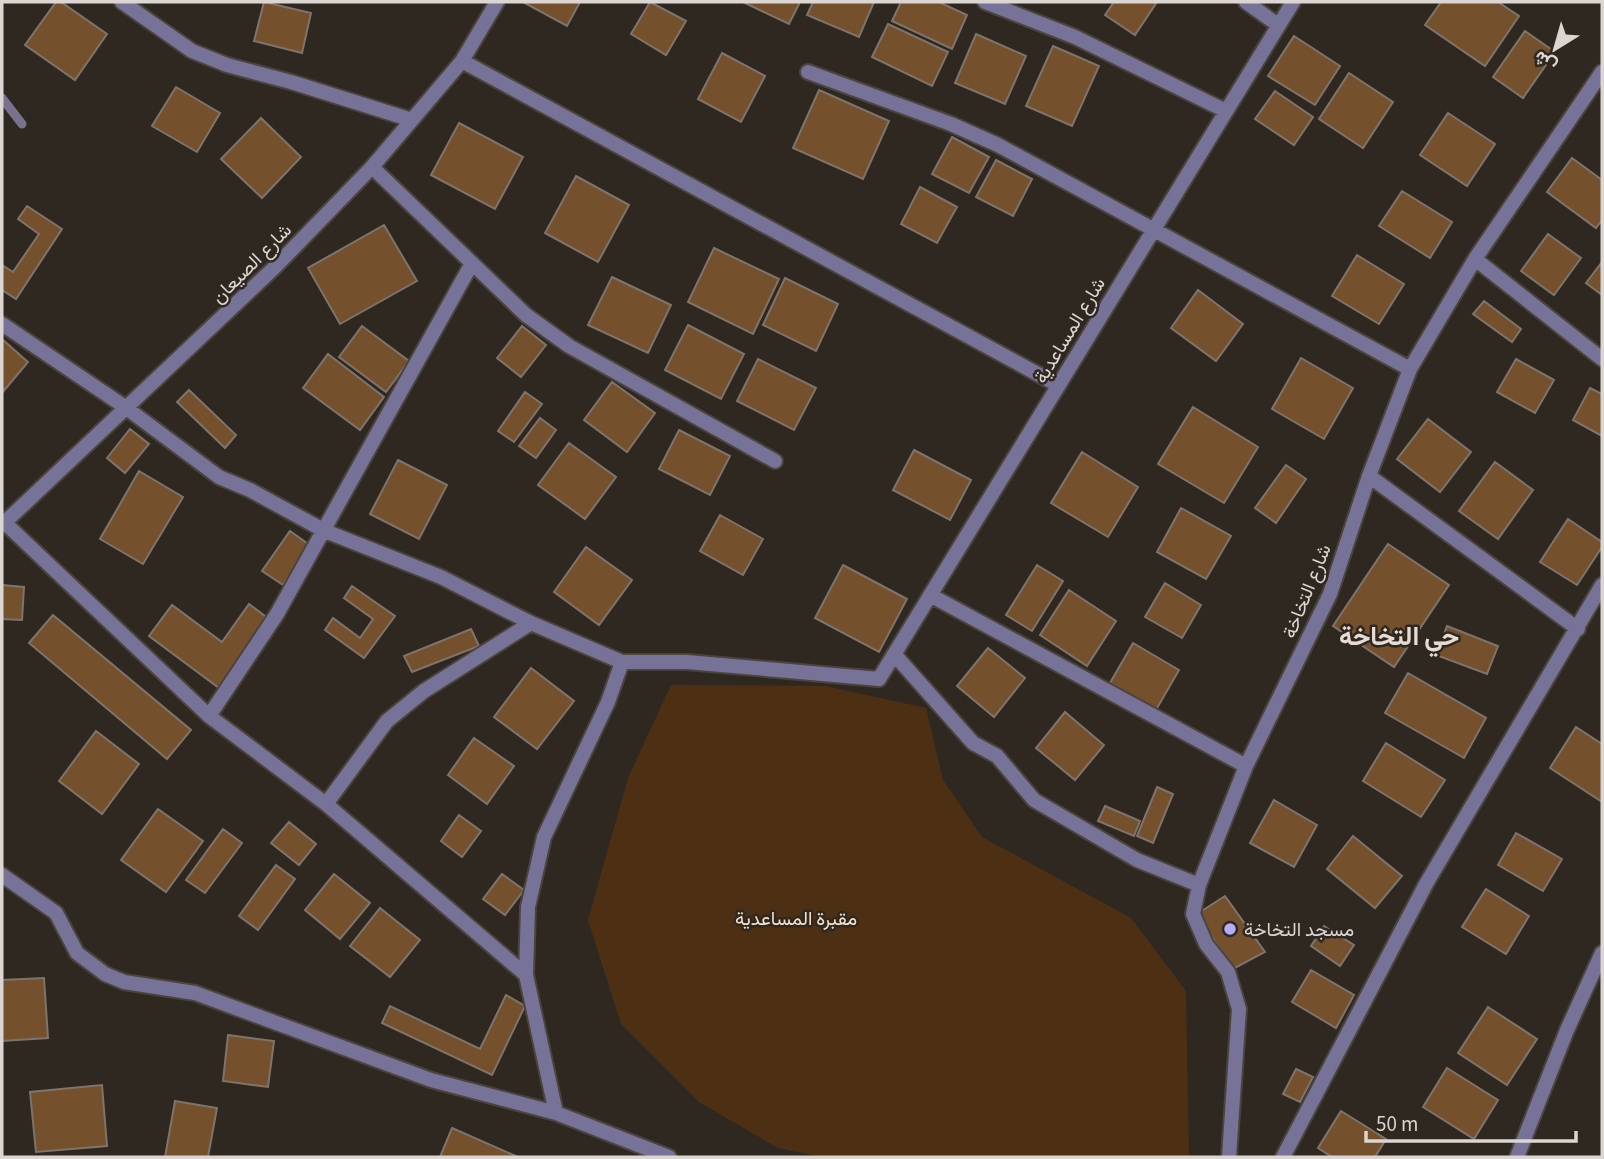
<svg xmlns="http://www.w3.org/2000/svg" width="1604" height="1159" font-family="'Source Sans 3',Vazirmatn,sans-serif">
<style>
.green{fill:#4d3014}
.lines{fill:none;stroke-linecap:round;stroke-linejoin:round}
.stream{stroke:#78728e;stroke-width:9}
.building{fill:#75502d;stroke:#7e746c;stroke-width:2}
.minor-casing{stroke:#4b443d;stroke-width:18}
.minor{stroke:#777298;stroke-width:14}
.poi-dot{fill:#b6acf8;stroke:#2f2821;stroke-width:2.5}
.labels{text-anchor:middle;stroke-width:5;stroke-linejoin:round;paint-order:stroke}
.street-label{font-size:19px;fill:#dbd6d1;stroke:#2f2821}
.park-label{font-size:19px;fill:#f8dfc9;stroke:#2f2821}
.poi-label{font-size:19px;fill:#dbd6d1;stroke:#2f2821;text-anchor:start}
.district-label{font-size:26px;font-weight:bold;fill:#e7dcd3;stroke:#2f2821}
</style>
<rect width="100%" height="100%" fill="#2f2821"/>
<path class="green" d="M671,685l154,1 101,22 17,72 39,57 149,81 55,73 3,166h-367l-44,-9 -79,-46 -78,-78 -33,-104 40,-142z"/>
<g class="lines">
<path class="stream" d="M2,98l20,26"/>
</g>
<path class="building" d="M56,2h5l46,32 -32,46 -50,-35z
M264,2l47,11 -9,40 -48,-12z
M523,2h57l-13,24z
M650,2l36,19 -20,34 -35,-21z
M743,2h57l-11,22z
M813,2h61l-15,35 -52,-22z
M901,2h38l28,13 -15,34 -60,-28z
M1114,2h43l-22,33 -30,-20z
M1441,2h57l21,14 -34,50 -60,-41z
M888,24l60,28 -16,34 -60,-29z
M1525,31l30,21 -32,46 -30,-21z
M976,34l50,22 -21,48 -50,-21z
M1294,36l46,30 -25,39 -47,-29z
M1053,46l46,20 -27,60 -46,-20z
M722,53l43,23 -24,46 -43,-23z
M1349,73l44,29 -30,46 -44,-29z
M176,87l44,26 -23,39 -45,-26z
M819,90l70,31 -26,58 -70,-31z
M1275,91l38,26 -19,28 -39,-26z
M1448,113l47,31 -28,42 -47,-31z
M261,118l40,39 -39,41 -41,-39z
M459,123l64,34 -28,52 -64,-34z
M952,137l37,20 -20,36 -37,-19z
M1572,158l30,22v40l-6,8 -49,-36z
M996,160l36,19 -19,37 -37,-19z
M576,176l53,29 -31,57 -53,-29z
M920,187l37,20 -20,36 -36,-19z
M1402,191l50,31 -22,36 -51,-32z
M27,206l35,23 -46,70 -14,-9v-25l11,7 26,-38 -21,-15z
M384,225l33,56 -77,43 -32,-56z
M1548,234l33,24 -27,37 -33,-24z
M714,248l65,31 -26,55 -65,-32z
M1357,255l47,29 -25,40 -47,-28z
M1602,262v33l-16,-12z
M612,277l59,28 -23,48 -60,-28z
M785,278l53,26 -22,47 -53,-26z
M1198,290l45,34 -27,37 -45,-33z
M1484,301l37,28 -9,13 -39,-28z
M688,325l56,29 -23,45 -56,-29z
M362,326l47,35 -23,31 -47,-35z
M522,326l24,19 -25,32 -24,-19z
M2,339l26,23 -26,31z
M328,354l56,43 -24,33 -57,-42z
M1301,358l52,30 -29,51 -52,-30z
M758,359l58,29 -22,42 -57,-29z
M1516,359l38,21 -19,33 -38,-21z
M612,382l43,31 -28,39 -43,-32z
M1590,388l12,6v42l-29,-16z
M189,390l47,45 -11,13 -48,-46z
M525,392l17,12 -28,38 -16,-11z
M1193,407l65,40 -34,56 -66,-39z
M540,418l16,12 -20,28 -17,-12z
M1428,419l43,33 -31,40 -43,-33z
M130,429l19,15 -24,29 -18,-15z
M679,430l51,26 -20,39 -51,-26z
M569,443l47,34 -31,42 -47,-34z
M914,450l57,30 -21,40 -57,-30z
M1082,452l56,35 -30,50 -57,-34z
M398,460l49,25 -28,54 -49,-25z
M1495,462l38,28 -35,49 -39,-28z
M1286,465l20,14 -30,44 -21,-15z
M139,471l44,26 -40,67 -43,-25z
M1181,508l50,28 -25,43 -49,-27z
M720,515l43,24 -20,36 -43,-24z
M1568,519l34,23v5l-25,38 -37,-23z
M290,531l21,15 -28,39 -21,-14z
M1388,544l61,41 -55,82 -61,-41z
M586,547l46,33 -33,45 -45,-33z
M843,565l64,34 -28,53 -64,-34z
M1037,565l26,16 -31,50 -26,-16z
M1165,583l36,22 -19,33 -37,-21z
M2,585l22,2 -2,33 -20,-1z
M352,586l43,30 -31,42 -39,-28 8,-12 27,20 13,-19 -29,-21z
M1069,590l47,31 -29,45 -47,-31z
M249,604l20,15 -50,69 -70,-52 23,-31 50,37z
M53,615l138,115 -24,29 -138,-116z
M1447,626l51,20 -11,28 -51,-19z
M471,629l8,17 -67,26 -8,-16z
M1133,643l46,27 -23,40 -46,-27z
M988,648l37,30 -31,39 -37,-31z
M531,668l43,33 -37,48 -43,-32z
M1408,673l78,45 -22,40 -79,-45z
M1065,712l39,33 -29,35 -39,-32z
M1576,727l26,17v58l-52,-34z
M96,731l43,33 -37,50 -43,-33z
M474,738l40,28 -27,38 -39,-29z
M1386,743l59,37 -24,37 -58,-36z
M1157,787l16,7 -20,49 -16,-7z
M1274,800l43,25 -23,42 -44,-24z
M1105,806l35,15 -6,15 -36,-15z
M158,809l45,32 -37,51 -45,-32z
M459,815l22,16 -19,26 -21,-16z
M289,822l27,22 -17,21 -28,-22z
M223,829l19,14 -37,50 -19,-13z
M1516,833l46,26 -19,32 -45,-26z
M1353,836l49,40 -27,32 -48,-39z
M276,865l19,14 -37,51 -19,-14z
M334,874l36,29 -30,36 -35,-29z
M502,874l22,16 -19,25 -22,-16z
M1486,889l43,27 -23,38 -44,-27z
M1225,896l40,56 -32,17 -36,-55z
M380,908l40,32 -30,37 -40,-31z
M1324,926l30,19 -14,21 -29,-20z
M1311,970l43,25 -18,33 -44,-26z
M44,978l4,60 -46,3v-61z
M506,995l19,11 -33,69 -110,-52 8,-17 90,43z
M1488,1007l49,32 -30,46 -49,-32z
M228,1035l46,6 -6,46 -45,-6z
M1447,1068l51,32 -24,39 -51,-32z
M1296,1069l17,8 -13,25 -17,-8z
M102,1085l5,61 -71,6 -6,-60z
M175,1101l42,7 -9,49h-43z
M1341,1111l45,28 -11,18h-43l-14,-9z
M452,1128l66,29h-78z"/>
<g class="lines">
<g class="minor-casing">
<path id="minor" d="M122,2l70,49 35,14 64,17 121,38
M985,2l90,35 151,74
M1246,2l32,23
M462,61l596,324
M808,72l143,52 47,21 412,224
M372,167l154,148 43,31 206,115
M1475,259l127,100
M2,324l123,83 94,70 31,13 75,41 116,46 90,46 91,39 -14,40 -64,135 -16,70 -2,68 30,138
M1369,476l209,153
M5,523l204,193 117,88 200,171
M2,525l273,-258 97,-100 90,-106 35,-59
M930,595l316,171
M894,654l79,89 24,13 37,44 103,60 62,25
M622,662h65l192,17 414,-677
M209,716l68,-102 194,-349
M326,804l61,-83 37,-30 107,-68
M2,875l54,38 21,40 28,21 19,8 71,11 236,87 125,33 113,44
M1229,1157l10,-148 -11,-37 -22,-28 -13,-30 6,-29 47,-119 84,-172 39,-118 41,-107 65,-110 127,-187
M1283,1157l143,-273 176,-299
M1517,1157l50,-127 35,-77"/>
</g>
<use href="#minor" class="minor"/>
</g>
<circle class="poi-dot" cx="1230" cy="929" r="7"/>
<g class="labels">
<g class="street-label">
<text transform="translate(251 263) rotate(-45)" y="7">شارع الصيعان</text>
<text transform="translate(1069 330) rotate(-59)" y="7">شارع المساعدية</text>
<text transform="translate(1306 591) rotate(-68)" y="7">شارع التخاخة</text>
</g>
<g class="park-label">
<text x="796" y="925">مقبرة المساعدية</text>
</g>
<g class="poi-label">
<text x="1244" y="936">مسجد التخاخة</text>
</g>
<g class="district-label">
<text x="1399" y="645">حي التخاخة</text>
</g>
</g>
<rect width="1604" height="1159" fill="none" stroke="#dbd6d1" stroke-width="7"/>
<g transform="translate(1555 49) rotate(217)" stroke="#2f2821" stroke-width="5" paint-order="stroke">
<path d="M0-5L12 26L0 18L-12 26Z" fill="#dbd6d1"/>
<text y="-10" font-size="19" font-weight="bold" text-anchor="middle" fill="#dbd6d1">ش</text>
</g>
<path d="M1366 1131v10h210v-10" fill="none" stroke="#dbd6d1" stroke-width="3.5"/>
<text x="1376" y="1131" font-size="21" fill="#dbd6d1" stroke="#2f2821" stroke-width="5" paint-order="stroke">50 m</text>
</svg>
